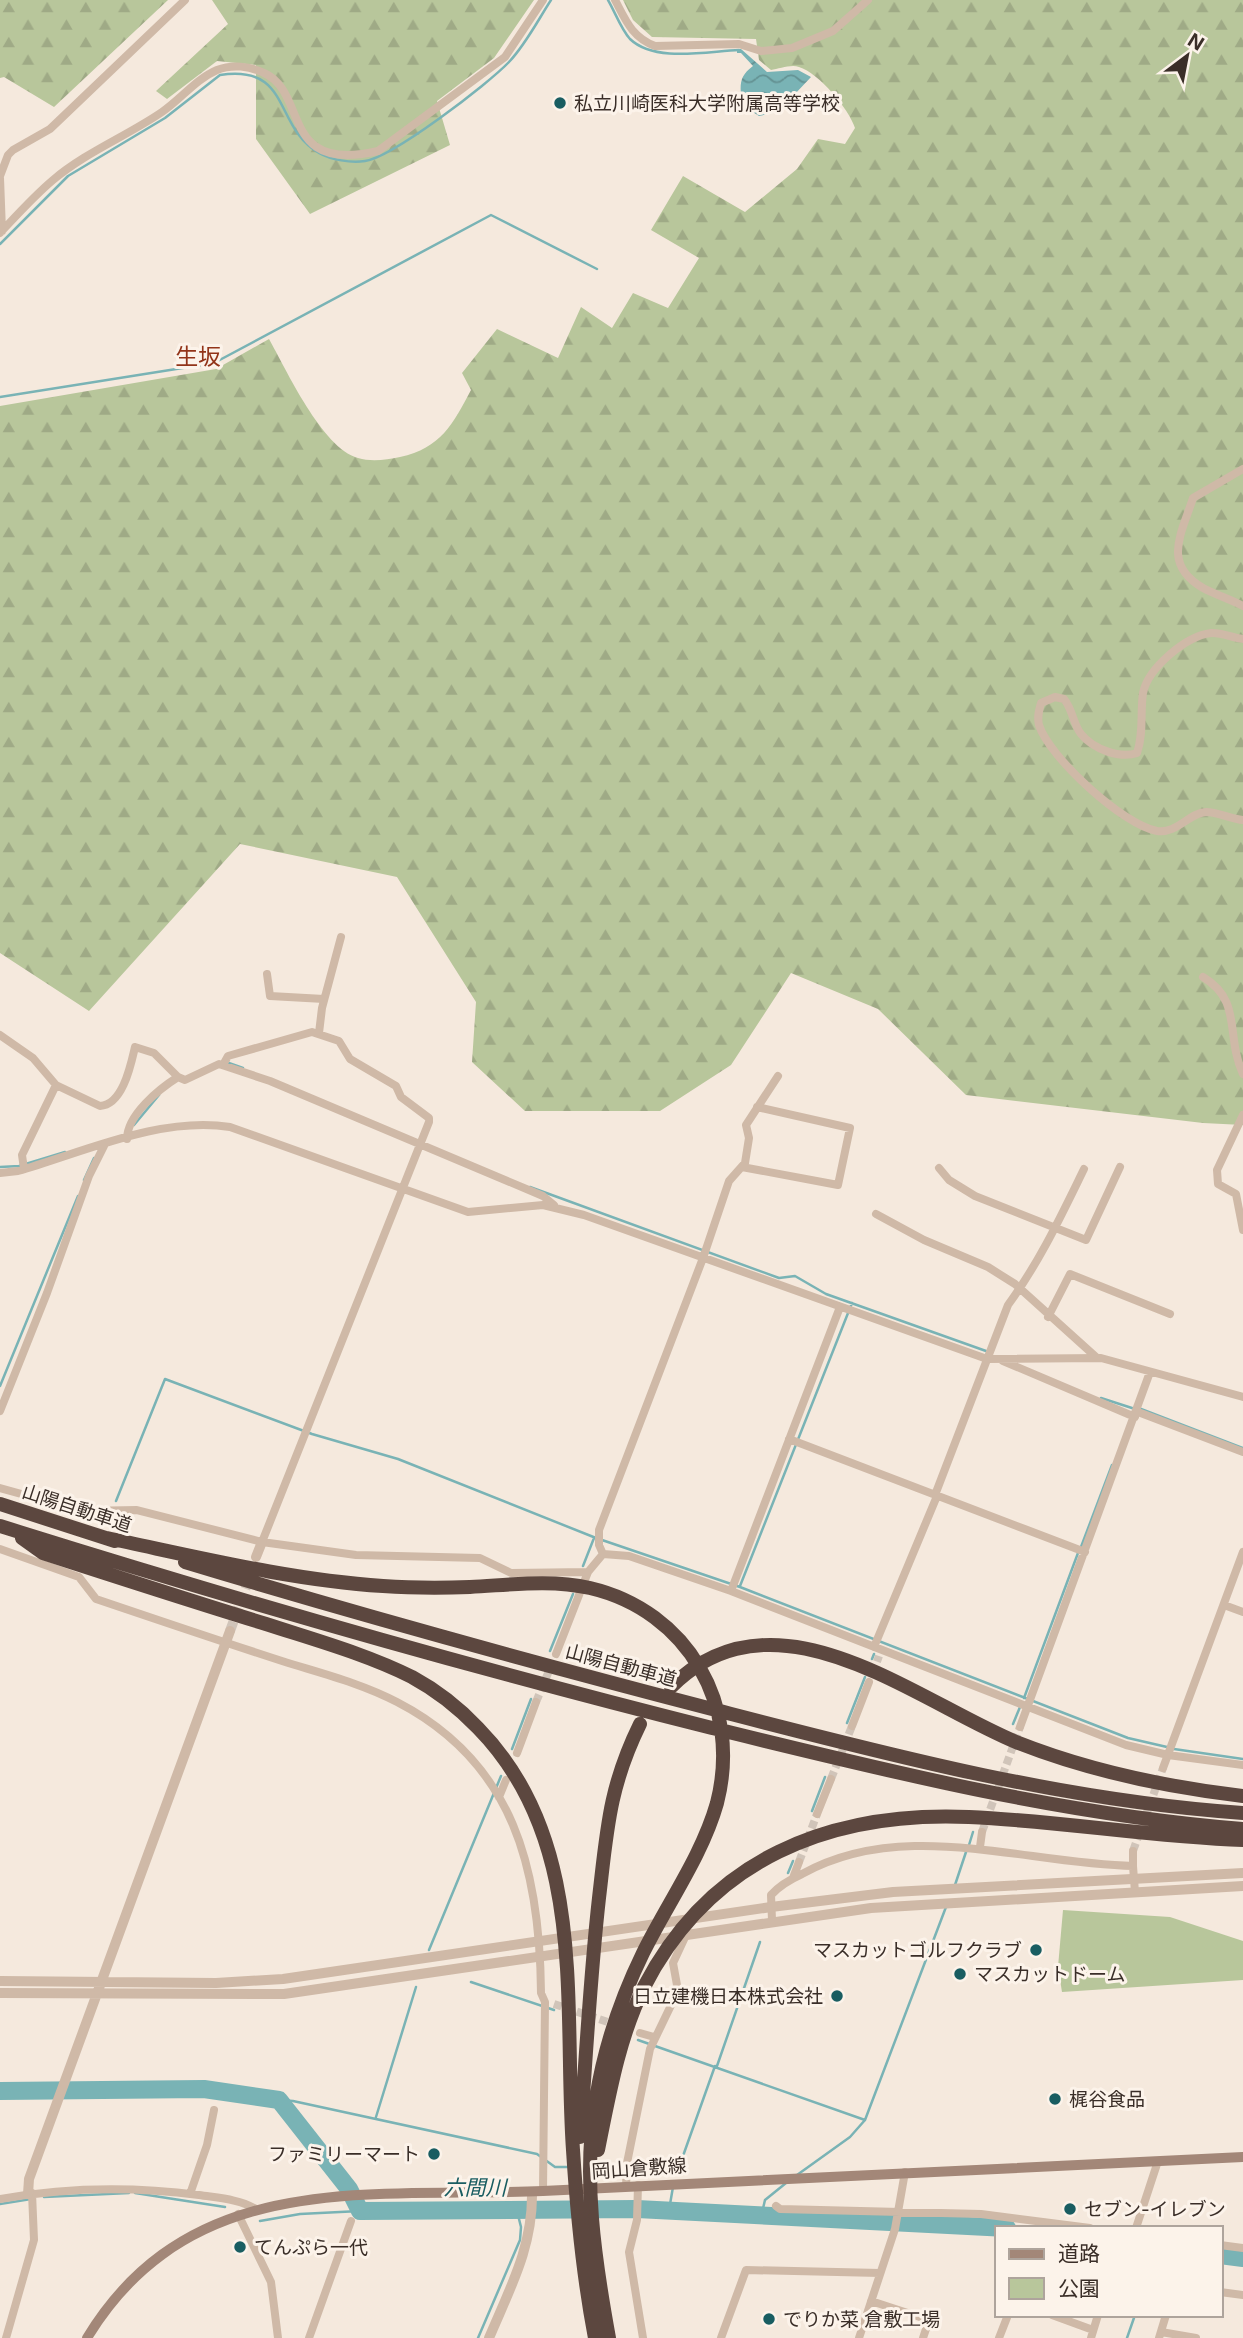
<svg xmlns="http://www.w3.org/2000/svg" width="1243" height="2338" font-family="Inter,'Noto Sans JP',sans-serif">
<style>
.green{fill:#b8c69b}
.forest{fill:url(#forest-firs)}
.water{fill:url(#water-waves)}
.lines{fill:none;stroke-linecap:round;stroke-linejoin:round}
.stream{stroke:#79b3b5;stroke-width:2.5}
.river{stroke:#79b3b5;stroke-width:18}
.minor-tunnel{stroke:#d0c4b9;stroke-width:8;stroke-dasharray:8 4;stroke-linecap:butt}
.tertiary-tunnel{stroke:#d0c4b9;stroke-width:10;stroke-dasharray:10 5;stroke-linecap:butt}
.minor{stroke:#cfb9a7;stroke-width:8}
.tertiary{stroke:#cfb9a7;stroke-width:10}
.secondary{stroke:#a38778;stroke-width:10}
.motorway{stroke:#5c473f;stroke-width:14}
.poi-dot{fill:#195d61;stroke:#fcf3ea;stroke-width:2.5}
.labels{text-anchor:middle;stroke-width:6;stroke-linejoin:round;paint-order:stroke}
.poi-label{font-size:19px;fill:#3a2e28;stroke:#fcf3ea;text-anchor:start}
.street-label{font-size:19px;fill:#3a2e28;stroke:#fcf3ea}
.water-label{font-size:21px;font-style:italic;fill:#195d61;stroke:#fcf3ea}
.quarter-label{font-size:23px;fill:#923419;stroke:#fcf3ea}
</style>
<defs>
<pattern id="forest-firs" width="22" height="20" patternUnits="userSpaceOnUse" patternTransform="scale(1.75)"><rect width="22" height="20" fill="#b8c69b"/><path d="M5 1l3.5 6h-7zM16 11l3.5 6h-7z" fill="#9faa86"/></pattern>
<pattern id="water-waves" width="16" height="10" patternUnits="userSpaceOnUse" patternTransform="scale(1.75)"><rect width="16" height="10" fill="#79b3b5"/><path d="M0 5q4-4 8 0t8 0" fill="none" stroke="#649293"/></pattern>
</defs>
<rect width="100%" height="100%" fill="#f5e9dd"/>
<path class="green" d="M1063,1910l107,7 73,24v39l-181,12 -4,-25z"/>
<path class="forest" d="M0,0h168l-114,107 -50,-30 -4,1z
M212,0h322l-40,58 -57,43 13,44 -140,69 -54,-75v-74l-39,-4 -50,38 -11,-8 72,-67z
M623,0h620v1125l-40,-2 -237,-28 -88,-86 -87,-36 -60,92 -71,46h-135l-53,-49 4,-60 -79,-125 -157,-33 -151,167 -89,-58v-547l216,-37 53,-30c17,30 53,109 89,119 13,4 28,2 42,-1 41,-9 53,-33 71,-67l-9,-17 35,-44 61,29 23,-51 31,21 21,-35 35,15 31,-50 -48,-28 32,-54 62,36 52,-43 21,-30 27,5 10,-16c-6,-19 -36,-55 -56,-61 -8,-3 -20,2 -28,3l-12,-10 -3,-21 -104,-2 -19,-17z"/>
<path class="water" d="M737,49h4l26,23 31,-2 13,7 -33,35 -19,4 -17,-11c-2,-19 -4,-28 11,-39l-12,-13h-4z"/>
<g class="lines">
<path class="stream" d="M608,0c7,12 13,29 22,39 25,24 78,12 109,11
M0,244l68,-68 97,-58 55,-43c72,-11 53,52 99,78 12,7 32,10 46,8 28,-4 123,-77 144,-99 17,-18 29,-42 42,-62
M0,397l214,-34 277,-148 106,54
M226,1062l17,6
M134,1125l25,-30
M0,1167l19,-1 46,-14
M84,1180l10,-22
M530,1187l249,91 16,-2 31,18 160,57
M0,1386l78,-190
M1101,1398l34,11
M1141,1409l102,39
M116,1501l49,-122 147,55 86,25 198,79
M602,1540l138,47 388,151 39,9
M1081,1547l31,-82
M583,1566l11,-28
M740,1586l112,-283
M550,1651l23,-57
M872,1659l2,-5
M1024,1698l54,-145
M847,1723l18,-46
M1013,1724l7,-17
M512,1749l19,-50
M1174,1749l69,10
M812,1811l13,-34
M969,1845l4,-13
M788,1873l5,-12
M955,1885l11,-33
M429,1950l72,-174
M471,1982l83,28
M638,2040l227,80
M717,2066l43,-124
M279,2100l14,1 244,53 18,13h12
M376,2117l40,-130
M605,2166l37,6 36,-2 37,-104
M797,2175l53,-38 15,-17 81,-213
M135,2193l90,14
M44,2197l85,-4
M0,2204l31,-5
M669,2210l4,-23
M761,2217l4,-17 21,-17
M260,2221l40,-7 60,-3
M478,2338l42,-98 1,-13 -4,-16
M1127,2338l8,-23"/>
<path class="river" d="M0,2091l204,-2 75,11 70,89 11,22 277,-2 370,19
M1220,2255l23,3"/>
<path class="minor-tunnel" d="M873,1673l6,-17
M536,1702l15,-36
M831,1779l21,-53
M982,1832l38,-105
M1133,1851l30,-83
M799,1862l18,-48
M554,2004l63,21"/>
<path class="tertiary-tunnel" d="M230,1631l20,-55"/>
<path class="minor" d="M615,0c11,21 17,37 40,46l84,-2 22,7 31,-3 41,-17 35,-31
M0,176l8,-21 5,-5 37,-21 135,-129
M0,178l2,53
M0,233c17,-18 34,-37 53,-53 33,-28 74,-44 109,-68 19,-13 34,-33 55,-42 15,-6 33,-4 47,3 45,20 15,101 114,78l127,-94 38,-57
M1243,469l-50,29c-12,37 -31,66 10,90 13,7 27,11 40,18
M1243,639c-11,-1 -22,-7 -32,-6 -25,3 -63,35 -68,60 -3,20 1,40 -6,60 -17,6 -44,-4 -56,-19 -8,-10 -8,-24 -17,-35l-9,-2 -14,6c-2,7 -4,14 -2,22 10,32 84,100 118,106 20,3 32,-18 49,-19 12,0 25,7 37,8
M267,974l3,22 54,3
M1203,977c40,24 22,58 40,97
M319,1033l3,-25 19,-71
M0,1035l33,23 23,27 44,21c23,-1 31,-42 35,-59l19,6 24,24
M223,1065l5,-9 84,-24 27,9 11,18 46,27 5,11 28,21v4l-167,420
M1243,1115l-26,55 1,14 18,10 7,36
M127,1139c0,-24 32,-50 51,-62l7,3 34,-16 51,17 273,115 11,9
M742,1167l96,18 12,-57 -93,-21
M939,1168l10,12 26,16 111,44 34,-73
M24,1169l-2,-14 34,-70
M0,1173l18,-2c66,-19 143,-55 212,-44l238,85 75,-7 41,10 403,144 114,-1 142,39
M876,1214l48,26 64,27 27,17 81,73
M1048,1317l22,-43 100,40
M1003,1361l132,56
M0,1411l47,-118 42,-117 15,-30
M1138,1412l105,40
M789,1439l296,113
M0,1488l83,23 54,-1 125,32 94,13 124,3 31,15 77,-1 15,-18 26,2 102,35 395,154 42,10 75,10
M935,1495l73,-190c32,-44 52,-87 76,-136
M0,1549l79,28 17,22c62,21 124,42 186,62 38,12 79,22 115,41 118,61 143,169 144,291l4,9 -2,189
M603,1554l-4,-9v-15l104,-272 26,-77 16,-18 4,-25 -3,-13 32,-49
M731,1591l109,-284
M1224,1605l19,7
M874,1647l63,-151
M556,1654l32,-82
M852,1726l17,-44
M1020,1727l130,-355
M517,1753l19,-51
M1163,1768l80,-216
M499,1797l7,-17
M817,1814l14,-35
M980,1847l2,-15
M1133,1866v-15
M793,1878l6,-16
M772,1920l-1,-25c8,-9 20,-16 31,-21 102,-57 222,-10 331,-8l2,26
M640,2033l14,4
M638,2185l-1,35 -8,32 14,86
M626,2186l1,-23 23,-114 25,-52 2,-12 -4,-22 13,-28
M190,2194l17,-49 7,-35
M0,2199c67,-12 131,-13 199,-4 19,3 40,4 57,14
M776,2206l4,3 201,5 109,14
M238,2214l33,68 7,56
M1136,2228l22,-67
M1220,2245l23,3
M1220,2292l23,3
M871,2301l58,19 -6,18
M1052,2315l41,15
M1161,2332l35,6
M6,2338l28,-98 -2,-47
M309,2338l42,-117
M721,2338l25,-68 134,3
M859,2338l36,-109 10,-57
M999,2338l9,-23
M1091,2338l7,-23
M1159,2338l7,-23"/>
<path class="tertiary" d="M256,1557l6,-15
M0,1981l216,2 67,-4 488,-72 122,-15 350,-19
M0,1993l284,1 587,-86 372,-22
M28,2194l1,-15 201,-548
M489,2338c21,-50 44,-91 43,-146"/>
<path class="secondary" d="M87,2338c104,-171 284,-140 456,-147l700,-34"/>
<path class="motorway" d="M0,1504l115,37
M0,1526c236,74 473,142 712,202 175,43 351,87 531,101
M22,1538l21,15c74,24 148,48 223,71 49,16 100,30 146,53 24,13 47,31 66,51 111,113 85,278 95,422 4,63 10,126 22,188
M107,1538c91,19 183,42 276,48 29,2 59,2 87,1 40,-2 80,-8 120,1 98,23 152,118 127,215 -15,53 -50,101 -74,150 -22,45 -39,96 -47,146 -14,77 -1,162 13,239
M185,1562c175,53 350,101 527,147 174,45 351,92 531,104
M671,1687c104,-104 242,12 345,55 73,29 150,45 227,54
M580,2137c6,-79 10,-159 19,-239 8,-68 10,-111 41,-174
M598,2150c11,-55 21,-113 46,-163 66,-128 185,-176 325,-170 92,4 182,20 274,23"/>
</g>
<g class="poi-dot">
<circle cx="560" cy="103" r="7"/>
<circle cx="1036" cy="1950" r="7"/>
<circle cx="960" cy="1974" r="7"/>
<circle cx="837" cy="1996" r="7"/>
<circle cx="1055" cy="2099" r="7"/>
<circle cx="434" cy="2154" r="7"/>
<circle cx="1070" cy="2209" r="7"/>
<circle cx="240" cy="2247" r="7"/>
<circle cx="769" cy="2319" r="7"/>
</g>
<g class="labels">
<g class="poi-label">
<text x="574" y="110">私立川崎医科大学附属高等学校</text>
<text x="1022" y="1957" text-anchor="end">マスカットゴルフクラブ</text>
<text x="974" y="1981">マスカットドーム</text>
<text x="823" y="2003" text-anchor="end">日立建機日本株式会社</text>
<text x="1069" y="2106">梶谷食品</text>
<text x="420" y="2161" text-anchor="end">ファミリーマート</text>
<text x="1084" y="2216">セブン-イレブン</text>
<text x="254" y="2254">てんぷら一代</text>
<text x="783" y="2326">でりか菜 倉敷工場</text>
</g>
<g class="street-label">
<text transform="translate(77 1508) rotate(18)" y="7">山陽自動車道</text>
<text transform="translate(621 1665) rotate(15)" y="7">山陽自動車道</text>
<text transform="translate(639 2168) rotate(-4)" y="7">岡山倉敷線</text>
</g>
<g class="water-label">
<text x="475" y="2195">六間川</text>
</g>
<g class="quarter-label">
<text x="198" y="365">生坂</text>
</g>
</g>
<rect x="995" y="2226" width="228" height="91" fill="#fcf3ea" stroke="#aea49c" stroke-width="2"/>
<rect x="1009" y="2249" width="35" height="10" fill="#a38778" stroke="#aea49c" stroke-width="2"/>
<text x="1058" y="2261" font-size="21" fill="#3a2e28">道路</text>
<rect x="1009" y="2278" width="35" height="21" fill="#b8c69b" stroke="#aea49c" stroke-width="2"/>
<text x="1058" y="2296" font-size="21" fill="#3a2e28">公園</text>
<g transform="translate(1187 56) rotate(32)" stroke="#fcf3ea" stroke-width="5" paint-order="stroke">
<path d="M0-5L12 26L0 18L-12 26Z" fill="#3a2e28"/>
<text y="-10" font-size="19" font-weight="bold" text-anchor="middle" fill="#3a2e28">N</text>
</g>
</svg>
